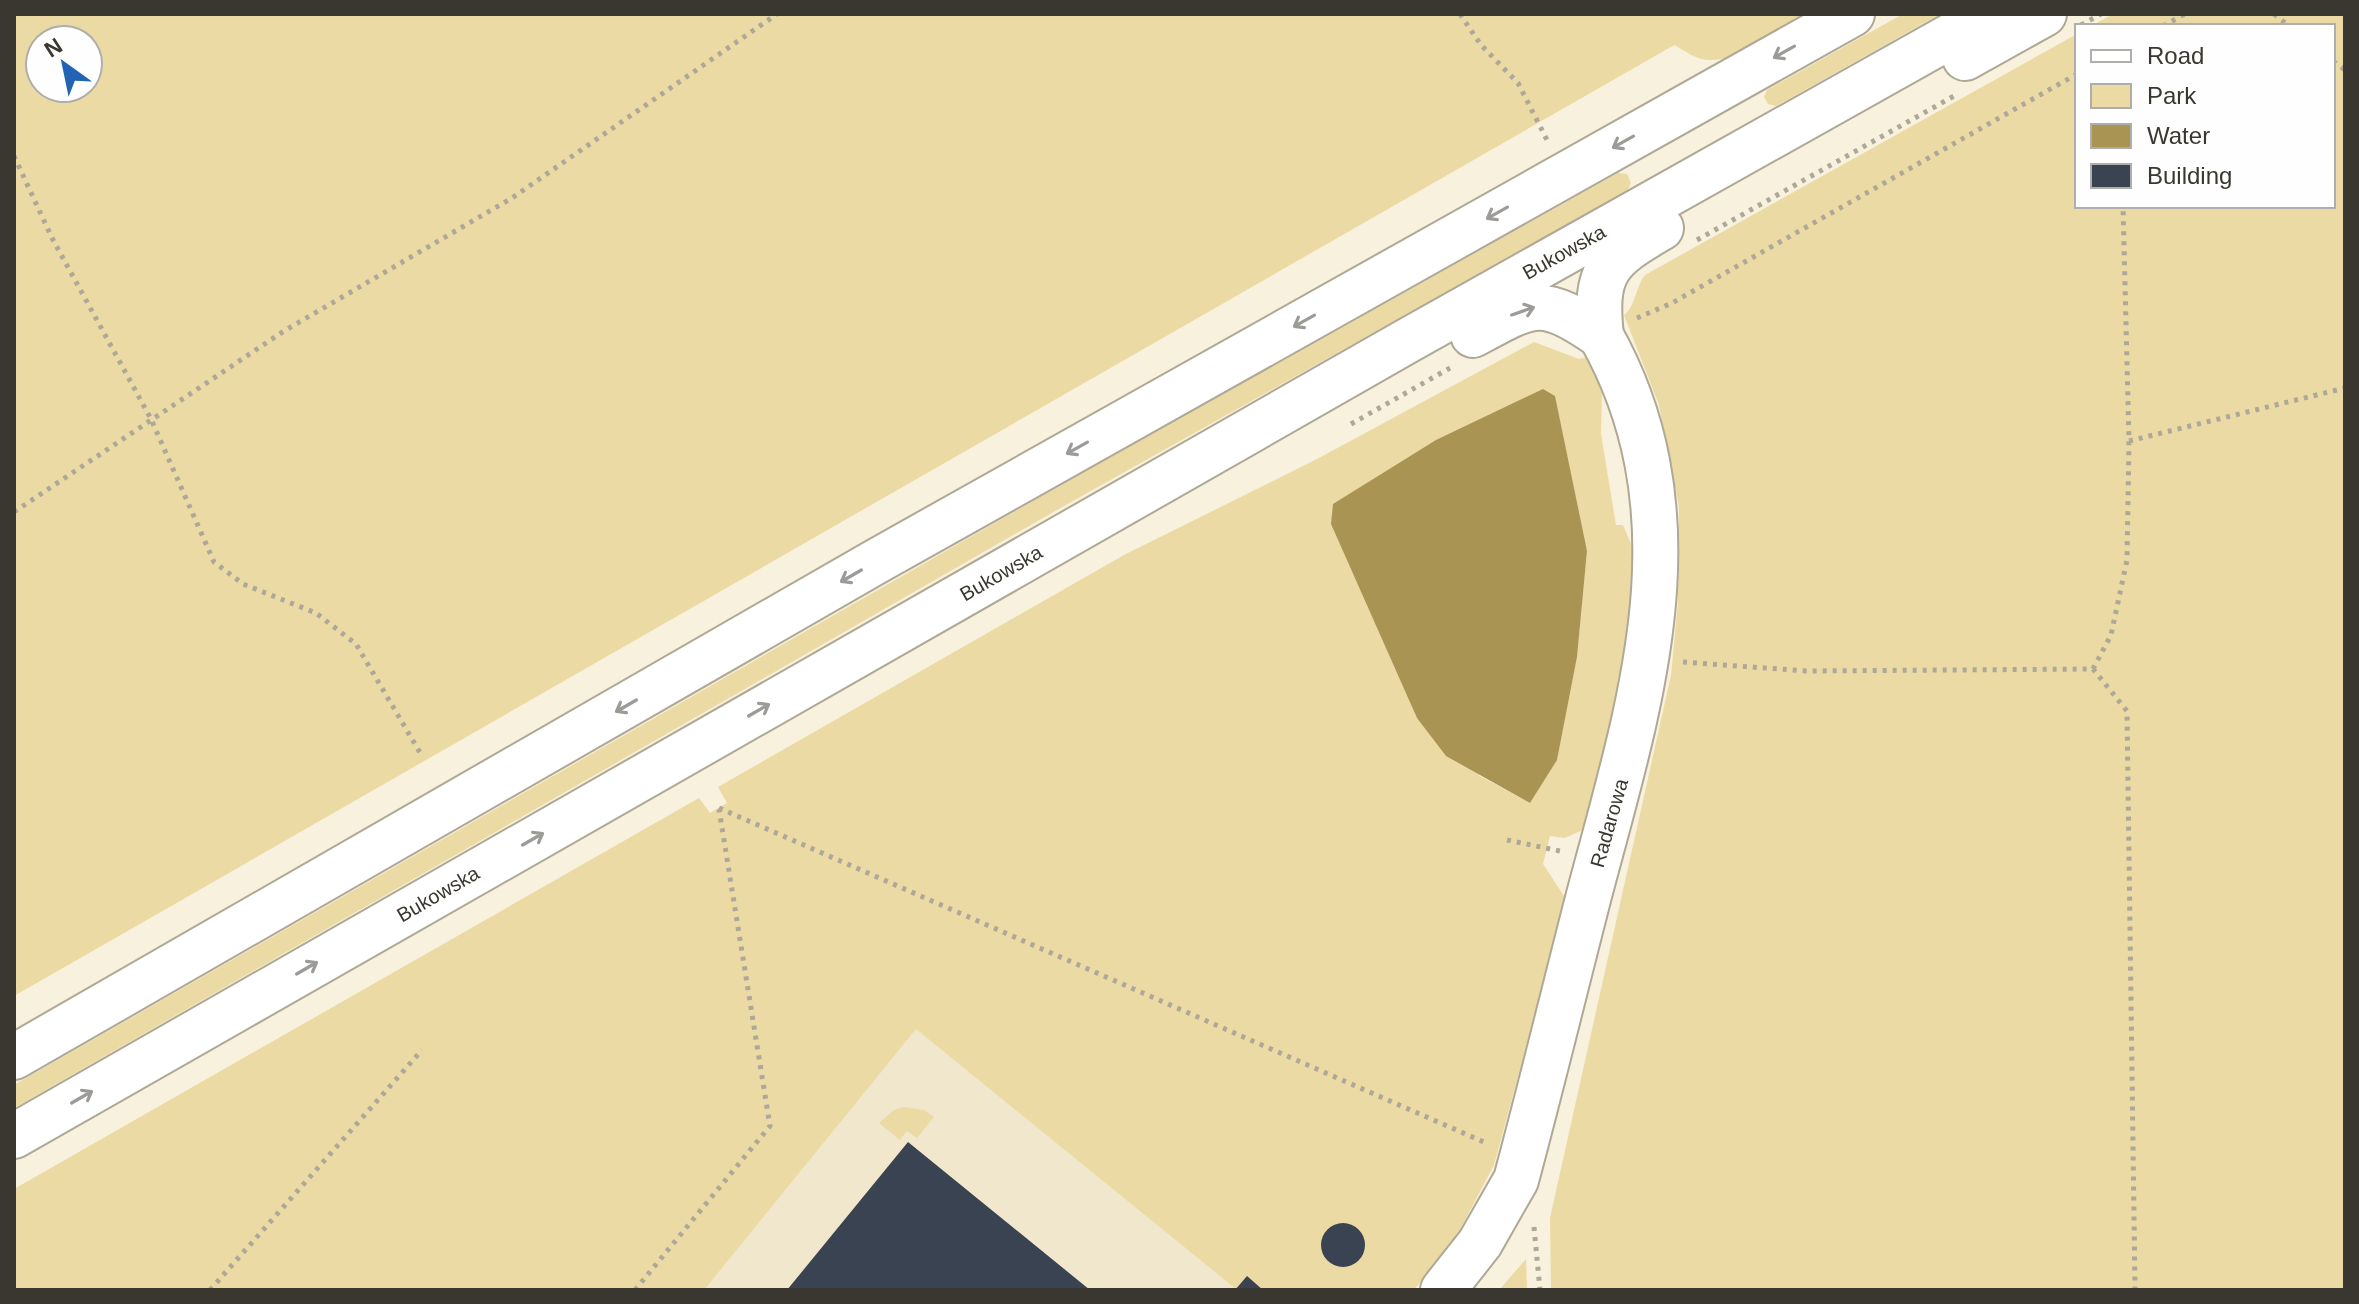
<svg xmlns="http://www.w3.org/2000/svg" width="2359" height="1304" font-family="Arial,sans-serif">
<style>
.built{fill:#f0e7cc}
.green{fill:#ecdaa4;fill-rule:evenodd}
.water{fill:#aa9453}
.building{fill:#394351}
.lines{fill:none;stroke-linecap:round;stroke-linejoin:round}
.minor-casing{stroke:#aea895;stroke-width:48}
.major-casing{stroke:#aea895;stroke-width:48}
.path{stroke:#ada898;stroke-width:5;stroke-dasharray:4 6;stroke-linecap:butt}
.minor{stroke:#fff;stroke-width:44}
.major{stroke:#fff;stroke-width:44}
.oneway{stroke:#9c9b97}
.labels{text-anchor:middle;stroke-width:8;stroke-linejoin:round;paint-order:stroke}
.street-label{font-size:20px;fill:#39372f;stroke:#fefefe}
</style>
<rect width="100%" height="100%" fill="#f8f1dd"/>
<path class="built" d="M913,984l374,306h-636z"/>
<path class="green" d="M14,14h1793c-27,15 -65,47 -97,46 -13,0 -24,-8 -35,-15l-6,3 -1655,948zM88,40v48h-48v-48z
M1903,14h37l-164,92 -8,-2 -4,-7 3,-7z
M2113,14h232v1276h-794l-1,-72 121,-543 7,-72 1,-96 -20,-102 -35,-90c12,-9 11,-27 21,-40l432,-241v172h256v-180h-242z
M1618,173l9,1 4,9 -3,7 -564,316 -1050,602v-23l1040,-596z
M1534,342l45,17 8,-2 15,33 -1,44 15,91h7l14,33 -10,100 -40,170 -22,10 -15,-2 -7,28 23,35 -72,266 -39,74 -41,51h-151l-16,-13 -11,12 -320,-260 -212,261h-690v-101l685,-391 11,15 17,-10 -9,-16 406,-232 193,-96zM1577,513l10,38 -10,106 -20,102 -27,44 -50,-27 -63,-58 -20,-48z
M904,1107l20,3 10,7 -17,21 -10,-7 -7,9 -21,-17 15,-13z
M1526,1259l1,31h-28z"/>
<path class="water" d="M1543,389l12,7 32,155 -10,106 -20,103 -27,43 -84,-47 -29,-38 -86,-194 2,-20 103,-64z"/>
<path class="building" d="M908,1142l182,148h-303z
M1321 1245a22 22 0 1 1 44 0a22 22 0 1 1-44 0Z
M1247,1276l16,14h-28z"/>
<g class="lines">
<g class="minor-casing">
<path id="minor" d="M1443,1290l37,-47 36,-63c25,-93 48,-188 72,-281 50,-190 116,-379 13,-563"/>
</g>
<g class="major-casing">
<path id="major" d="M1965,58l79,-44
M1473,335c61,-33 68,-40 128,1
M1601,336c-7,-65 6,-77 60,-108
M14,1057l863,-496 975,-547
M14,1136l1393,-795 583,-327"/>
</g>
<path class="path" d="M1460,14l21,31 37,38 30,59
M2274,14l15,12
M2081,25l20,-11
M2163,26l22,-12
M2333,61l12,9
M14,156l38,82 99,181 63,143 29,22 73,29 40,31 66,112
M1697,240l257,-144
M1637,318l35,-15 405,-229
M1351,424l99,-56
M2129,441l216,-53
M14,512l270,-181 228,-133 265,-184
M1683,662l123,9 287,-2 34,42 8,579
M2093,669l18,-34 16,-75 2,-119 -6,-235
M719,808l765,334
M1507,840l53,11
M1534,1227l6,63
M210,1290l212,-240
M635,1290l135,-164 -51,-317"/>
<use href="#minor" class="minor"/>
<use href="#major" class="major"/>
</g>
<defs><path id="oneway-shaft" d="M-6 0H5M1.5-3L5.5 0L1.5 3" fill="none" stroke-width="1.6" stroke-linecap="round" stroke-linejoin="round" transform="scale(2)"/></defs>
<g class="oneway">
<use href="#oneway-shaft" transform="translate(1784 52) rotate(151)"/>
<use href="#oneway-shaft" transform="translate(1623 142) rotate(151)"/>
<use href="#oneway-shaft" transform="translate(1497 213) rotate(151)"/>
<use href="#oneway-shaft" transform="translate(1523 311) rotate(-19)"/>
<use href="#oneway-shaft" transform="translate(1304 321) rotate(151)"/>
<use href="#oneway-shaft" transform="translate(1077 448) rotate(151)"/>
<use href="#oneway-shaft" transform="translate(851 576) rotate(150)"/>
<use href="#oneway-shaft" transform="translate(626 706) rotate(150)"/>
<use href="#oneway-shaft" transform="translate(759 710) rotate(-30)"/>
<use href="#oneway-shaft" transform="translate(533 839) rotate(-30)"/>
<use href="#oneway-shaft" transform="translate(307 968) rotate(-30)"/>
<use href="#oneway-shaft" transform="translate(82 1097) rotate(-30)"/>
</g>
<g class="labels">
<g class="street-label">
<text transform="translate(1564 252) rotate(-29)" y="7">Bukowska</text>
<text transform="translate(1001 573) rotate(-30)" y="7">Bukowska</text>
<text transform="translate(1609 823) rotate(-74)" y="7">Radarowa</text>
<text transform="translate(438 894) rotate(-30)" y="7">Bukowska</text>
</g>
</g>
<rect width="2359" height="1304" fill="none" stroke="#39372f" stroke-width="32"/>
<rect x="2075" y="24" width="260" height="184" fill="#fefefe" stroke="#afaeab" stroke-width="2"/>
<rect x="2091" y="50" width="40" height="12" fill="#ffffff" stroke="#afaeab" stroke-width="2"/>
<text x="2147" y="64" font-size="24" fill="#39372f">Road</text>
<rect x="2091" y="84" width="40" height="24" fill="#ecdaa4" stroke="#afaeab" stroke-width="2"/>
<text x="2147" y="104" font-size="24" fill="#39372f">Park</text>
<rect x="2091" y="124" width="40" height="24" fill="#aa9453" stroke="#afaeab" stroke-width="2"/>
<text x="2147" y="144" font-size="24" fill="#39372f">Water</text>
<rect x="2091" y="164" width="40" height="24" fill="#394351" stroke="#afaeab" stroke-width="2"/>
<text x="2147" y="184" font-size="24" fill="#39372f">Building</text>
<g transform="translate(64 64) rotate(327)"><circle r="38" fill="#fefefe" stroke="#afaeab" stroke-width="2"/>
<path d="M0-6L14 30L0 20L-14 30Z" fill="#2363b4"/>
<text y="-12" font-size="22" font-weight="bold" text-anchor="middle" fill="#39372f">N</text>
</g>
</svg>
